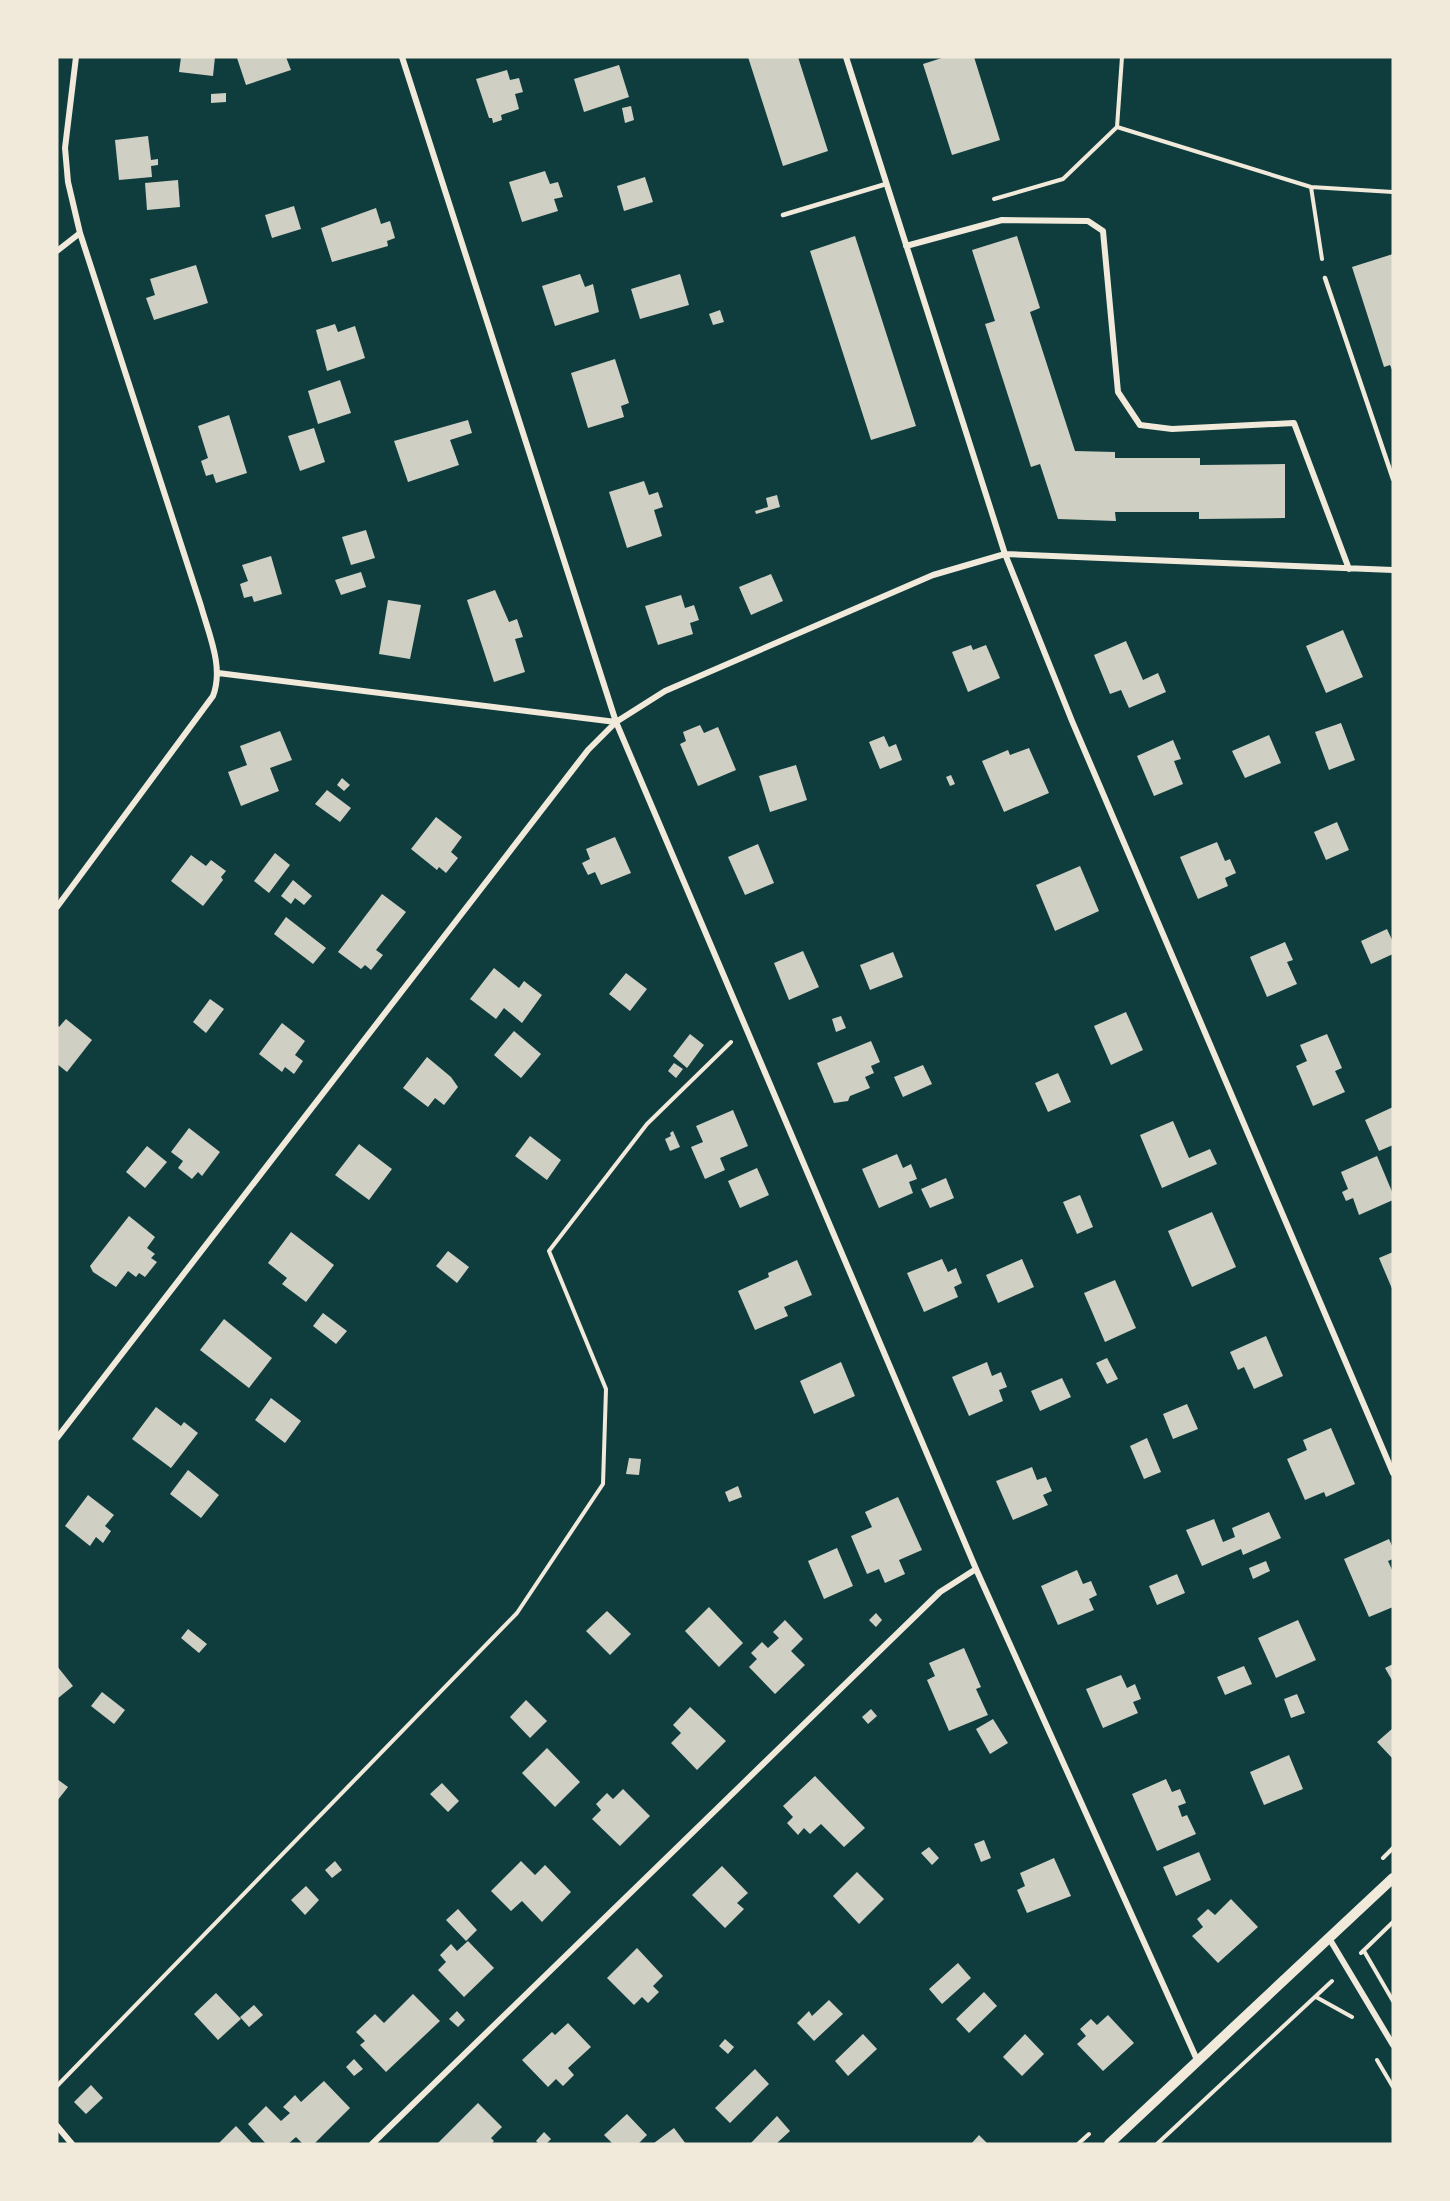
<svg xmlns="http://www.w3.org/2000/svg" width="1450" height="2201" font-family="Merriweather,serif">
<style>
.building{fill:#cfcfc3}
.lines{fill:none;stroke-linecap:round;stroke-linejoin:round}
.path{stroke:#f1e9da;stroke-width:4}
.service{stroke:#f1e9da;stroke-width:4.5}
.minor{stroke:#f1e9da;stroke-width:6}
.tertiary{stroke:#f1e9da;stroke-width:10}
</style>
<rect width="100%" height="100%" fill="#0f3d3e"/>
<path class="building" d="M181,57h34l-2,19 -34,-4z
M286,57l5,13 -45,15 -9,-27z
M748,57h50l30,94 -45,15z
M945,57h29l26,83 -48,15 -29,-91z
M619,65l10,32 -45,15 -10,-33z
M507,70l3,10 9,-2 4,14 -8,2 4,15 -18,6 1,5 -9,3 -1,-5h-3l-13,-39z
M226,93v9l-15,1v-9z
M631,106l3,14 -9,3 -3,-15z
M148,136l3,24 7,-1v6l-7,1 1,11 -33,3 -4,-40z
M545,171l5,13 8,-2 5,15 -9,2 4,12 -36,11 -13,-40z
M645,177l8,25 -29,9 -7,-25z
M178,180l2,27 -33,3 -2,-27z
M294,206l7,23 -29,9 -7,-23z
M376,208l5,16 9,-3 5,17 -8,3 1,5 -56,16 -11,-34z
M855,236l61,190 -45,14 -61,-189z
M1017,236l23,72 -10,4 45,139 40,1v6h85v7l85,-1v54l-86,1v-7h-84l1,9 -58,-2 -18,-55 -9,3 -46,-143 10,-3 -23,-71z
M1393,254v118l-3,-7 -6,2 -32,-100z
M196,265l12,38 -54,17 -8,-22 9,-3 -5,-16z
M580,274l5,13 8,-3 6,28 -44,14 -13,-40z
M680,274l9,31 -49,14 -9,-30z
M720,310l4,12 -11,3 -4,-11z
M335,324l3,8 17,-6 10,32 -38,13 -11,-41z
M615,359l14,44 -8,3 3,11 -36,11 -17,-55z
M340,380l11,33 -33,11 -10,-33z
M229,415l18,58 -31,10 -3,-9 -7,2 -5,-15 7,-3 -10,-32z
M468,420l4,13 -22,7 9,25 -51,17 -14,-41z
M314,428l11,34 -25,9 -12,-35z
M644,481l5,14 9,-3 5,15 -9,3 8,26 -35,12 -18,-56z
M777,495l3,12 -24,7 -1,-3 13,-4 -2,-9z
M366,530l9,28 -24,7 -9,-28z
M271,556l11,38 -28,8 -2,-6 -8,2 -4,-14 8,-3 -6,-16z
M361,572l5,15 -25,8 -6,-15z
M771,574l12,27 -32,14 -12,-28z
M495,590l14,32 8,-3 6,18 -8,2 10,33 -31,10 -27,-82z
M681,595l4,13 9,-3 5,15 -9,3 3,11 -35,11 -13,-39z
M388,600l33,5 -11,54 -31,-5z
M1343,630l20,47 -37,16 -20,-47z
M1126,641l17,39 15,-7 8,19 -37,16 -8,-18 -11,4 -16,-39z
M971,645l2,5 13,-5 14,33 -32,14 -16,-40z
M1341,723l14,37 -26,10 -14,-38z
M700,725l4,8 14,-6 18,43 -38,16 -18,-42 6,-3 -3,-9z
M280,731l12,29 -22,8 9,23 -38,15 -13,-34 19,-7 -7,-19z
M1269,735l12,28 -36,15 -13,-27z
M884,736l5,11 7,-3 6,16 -22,9 -11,-27z
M1173,740l8,19 -7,2 9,23 -29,12 -17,-40z
M1029,748l20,45 -45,19 -22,-51 26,-11 2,5z
M796,765l11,35 -37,12 -11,-36z
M951,775l4,9 -5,2 -4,-9z
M342,778l8,7 -6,6 -7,-6z
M327,790l24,18 -11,14 -25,-18z
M436,817l26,20 -11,15 7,6 -12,15 -7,-6 -2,3 -26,-21z
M1337,822l12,28 -23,10 -12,-28z
M615,837l16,36 -30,12 -6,-13 -7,3 -6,-12 8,-4 -4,-10z
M1217,842l8,19 5,-2 6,14 -11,5 3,8 -30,13 -18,-42z
M758,844l16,39 -29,12 -17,-38z
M275,853l15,12 -21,28 -15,-12z
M191,855l15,11 5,-6 15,11 -5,6 2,3 -20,26 -32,-25z
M1080,866l19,45 -44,20 -19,-46z
M293,880l19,16 -8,9 -9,-7 -4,6 -10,-8z
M382,894l24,18 -30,38 7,5 -12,15 -6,-5 -4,4 -23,-17z
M286,917l40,31 -13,16 -39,-30z
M1387,929l6,13v12l-22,10 -10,-23z
M1285,942l8,18 -6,2 10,22 -30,13 -17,-40z
M803,951l16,36 -30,13 -15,-37z
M893,952l10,25 -33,13 -10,-25z
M494,968l25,20 5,-7 18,14 -20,28 -18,-15 -8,11 -26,-20z
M626,973l21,16 -17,22 -21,-17z
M210,999l14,10 -18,24 -13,-11z
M1126,1012l17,38 -32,15 -17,-39z
M841,1016l5,12 -10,4 -4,-13z
M66,1019l26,21 -25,32 -10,-8v-39l2,2z
M282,1023l23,18 -10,14 8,6 -9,13 -9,-7 -3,5 -23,-18z
M514,1031l27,23 -20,24 -27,-23z
M690,1034l14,11 -17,23 -14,-12z
M1327,1034l15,34 -7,3 10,21 -32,14 -17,-40 11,-5 -7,-16z
M871,1041l9,21 -9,4 3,7 -9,4 5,11 -20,8 -2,5 -14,2 -17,-40z
M427,1057l24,20 7,10 -14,18 -9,-7 -7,9 -25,-19z
M674,1063l9,6 -7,9 -8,-7z
M923,1065l9,19 -29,13 -9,-20z
M1058,1073l13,29 -23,10 -13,-29z
M1393,1107v38l-14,6 -14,-31z
M733,1110l15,36 -28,12 5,12 -20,9 -14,-32 12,-5 -7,-16z
M1173,1121l16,37 21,-9 7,15 -55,24 -22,-53z
M189,1128l31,24 -18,24 -4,-4 -6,7 -14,-11 5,-7 -12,-9z
M673,1131l7,16 -10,4 -5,-12 6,-3 -1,-3z
M530,1136l31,24 -14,20 -32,-24z
M359,1144l33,25 -23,31 -34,-25z
M147,1146l20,16 -22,26 -19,-16z
M897,1154l6,14 8,-4 6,15 -8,3 4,11 -34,15 -17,-39z
M1377,1156l16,38v6l-34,15 -6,-17 -7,3 -4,-9 6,-3 -7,-17z
M757,1168l12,27 -29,13 -12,-27z
M946,1178l8,20 -24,10 -9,-19z
M1080,1195l13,32 -16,7 -14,-32z
M1212,1212l24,55 -44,20 -24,-56z
M129,1216l26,21 -8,11 8,6 -4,4 6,4 -12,15 -6,-4 -3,4 -8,-6 -12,16 -23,-15 -3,-6z
M291,1232l43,33 -28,37 -24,-18 5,-6 -19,-15z
M448,1251l21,16 -12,16 -21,-17z
M1393,1252v39l-14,-33z
M942,1259l6,13 8,-4 6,15 -8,4 4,10 -34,15 -17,-39z
M1022,1259l12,28 -36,16 -12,-28z
M797,1260l15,35 -28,12 4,9 -33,14 -17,-39 31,-14 -1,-4z
M1115,1280l21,48 -31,14 -21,-49z
M323,1313l24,18 -11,13 -23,-18z
M224,1319l48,39 -23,30 -49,-38z
M1266,1336l17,40 -29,13 -10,-22 -6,3 -8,-18z
M1107,1358l11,21 -11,5 -11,-21z
M841,1362l14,34 -41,18 -14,-33z
M987,1362l5,14 9,-4 6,15 -8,3 4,11 -34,15 -17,-39z
M1062,1378l9,19 -31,14 -9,-20z
M271,1398l30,23 -16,22 -30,-23z
M1187,1404l11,25 -25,10 -10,-25z
M156,1407l25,19 3,-4 14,11 -27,35 -39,-29z
M1331,1428l24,56 -29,13 -2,-5 -19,8 -18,-41 20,-9 -4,-10z
M1147,1438l14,34 -17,7 -14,-33z
M629,1458l12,1 -2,16 -13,-1z
M1032,1467l5,13 9,-3 6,14 -9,4 5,10 -35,15 -17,-39z
M188,1470l31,25 -18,23 -31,-24z
M738,1486l4,11 -13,5 -4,-10z
M88,1495l26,20 -9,11 6,5 -8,12 -7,-6 -6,9 -25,-20z
M898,1497l24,53 -23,10 6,14 -20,9 -6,-14 -12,5 -16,-38 21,-9 -7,-15z
M1269,1512l12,26 -38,17 -2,-6 -39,17 -16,-36 28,-11 9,23 12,-5 -3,-9z
M1389,1539l4,9v11l-5,2 5,11v35l-24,10 -25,-58z
M837,1548l16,38 -29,13 -16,-38z
M1266,1561l4,10 -17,8 -4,-11z
M1077,1570l6,14 8,-3 6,14 -8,4 5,11 -36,15 -17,-39z
M1177,1574l8,19 -28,12 -8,-19z
M709,1607l34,36 -24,24 -34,-36z
M607,1611l24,23 -21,21 -24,-24z
M876,1613l6,7 -6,7 -7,-7z
M785,1620l18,19 -12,12 14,14 -30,29 -26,-27 8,-8 -6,-6 11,-11 6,6 11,-10 -6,-6z
M1298,1620l18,40 -40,18 -18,-40z
M188,1629l19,15 -8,9 -18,-15z
M964,1648l17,39 -5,2 12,26 -39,16 -22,-51 8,-4 -6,-13z
M1393,1664v18l-8,-14z
M57,1666l16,20 -16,13z
M1244,1666l8,18 -27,11 -8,-18z
M1121,1675l6,13 8,-4 6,15 -8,3 5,11 -35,15 -17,-39z
M102,1692l23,18 -11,14 -23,-18z
M1297,1694l8,19 -14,5 -7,-19z
M526,1700l21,21 -17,17 -20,-21z
M690,1707l36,34 -29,29 -26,-27 10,-10 -8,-8z
M871,1709l6,7 -9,8 -6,-7z
M993,1719l15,24 -18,11 -14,-25z
M1393,1728v31l-16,-17z
M547,1748l33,34 -25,25 -33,-34z
M1289,1755l14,34 -39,16 -14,-33z
M815,1776l50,52 -21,19 -23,-23 -11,10 -6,-6 -6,7 -11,-12 6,-6 -10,-11z
M57,1779l11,8 -11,14z
M1166,1779l6,13 8,-3 6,14 -8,3 4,11 5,-2 9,19 -39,17 -25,-57z
M442,1783l17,18 -11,11 -18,-18z
M623,1789l27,27 -30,30 -28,-27 9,-9 -5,-6 11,-11 6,6z
M984,1840l7,18 -10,4 -7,-18z
M929,1847l10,11 -7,7 -11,-12z
M1199,1852l12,28 -35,16 -13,-29z
M1054,1858l17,38 -44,17 -10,-23 8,-4 -5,-13z
M335,1861l7,9 -10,8 -7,-8z
M521,1861l14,14 10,-10 26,27 -29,30 -20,-21 -11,10 -20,-20z
M722,1866l26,27 -11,10 7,6 -19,19 -33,-33z
M857,1872l27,27 -25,25 -26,-28z
M306,1886l13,14 -14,15 -14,-15z
M1231,1899l27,28 -40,36 -26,-27 11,-9 -6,-8 11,-10 7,6z
M458,1909l19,21 -11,11 -20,-21z
M468,1941l26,27 -30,29 -26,-27 8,-8 -6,-7 11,-11 6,7z
M637,1948l26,28 -10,10 6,6 -11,11 -6,-6 -8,8 -27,-27z
M958,1963l13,15 -29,26 -13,-15z
M984,1992l13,14 -28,27 -13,-14z
M216,1993l25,26 -23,21 -24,-26z
M413,1994l27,27 -54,51 -26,-27 5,-4 -9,-9 19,-18 9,9z
M829,2000l14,14 -29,27 -17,-18 12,-12 3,5z
M254,2005l9,10 -14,12 -9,-10z
M457,2011l8,9 -7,7 -9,-8z
M1108,2015l26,28 -31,28 -26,-27 9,-8 -6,-7 11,-10 6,6z
M568,2023l23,24 -23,21 6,7 -11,11 -7,-7 -8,8 -26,-27 30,-28 3,3z
M863,2034l14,15 -29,27 -13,-15z
M1025,2034l19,20 -22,22 -19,-19z
M725,2039l9,8 -6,7 -9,-8z
M354,2059l9,10 -9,7 -8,-9z
M755,2069l14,15 -39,39 -15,-15z
M324,2081l26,27 -36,36h-11l-7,-7 -8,7h-22l-18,-20 18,-18 15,15 9,-8 -7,-6 12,-12 6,7z
M91,2085l12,13 -17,16 -12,-12z
M478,2103l24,24 -11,11 3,3 -3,3h-54z
M627,2114l20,21 -9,9h-25l-9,-9z
M777,2116l13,15 -14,13h-26z
M236,2126l17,18h-35z
M674,2128l12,16h-31l-1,-1z
M544,2132l7,7 -5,5h-7l-3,-3z
M979,2135l9,9h-17z"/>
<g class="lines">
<path class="path" d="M1122,57l-5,70 194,60 82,5
M1311,187l11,72
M994,199l69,-20 54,-52
M1383,1858l10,-10
M1364,1951l29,50
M1361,1953l32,-31
M1316,1997l36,20
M1377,2060l16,27
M57,2086l460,-473 86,-129 3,-95 -57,-138 98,-127 84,-82
M1078,2144l11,-10
M1157,2144l175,-163"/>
<path class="service" d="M783,215l103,-31
M1325,278l68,201"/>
<path class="minor" d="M402,57l214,665 360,847 222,493
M846,57l159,497 67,167 321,752
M906,246l96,-26 86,1 15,10 15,161 22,33 32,4 122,-6 55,146
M57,251l23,-18
M218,673l398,49
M57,907l156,-211c11,-29 -4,-61 -12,-90l-121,-373 -12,-51 -3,-34 11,-91
M57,1438l531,-688 28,-28 49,-31 268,-116 72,-21 388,16
M1329,1938l64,107
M57,2126l15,18
M372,2144l568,-552 36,-23"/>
<path class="tertiary" d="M1109,2144l284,-266"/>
</g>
<rect width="1450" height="2201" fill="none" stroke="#f1e9da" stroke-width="117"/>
</svg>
